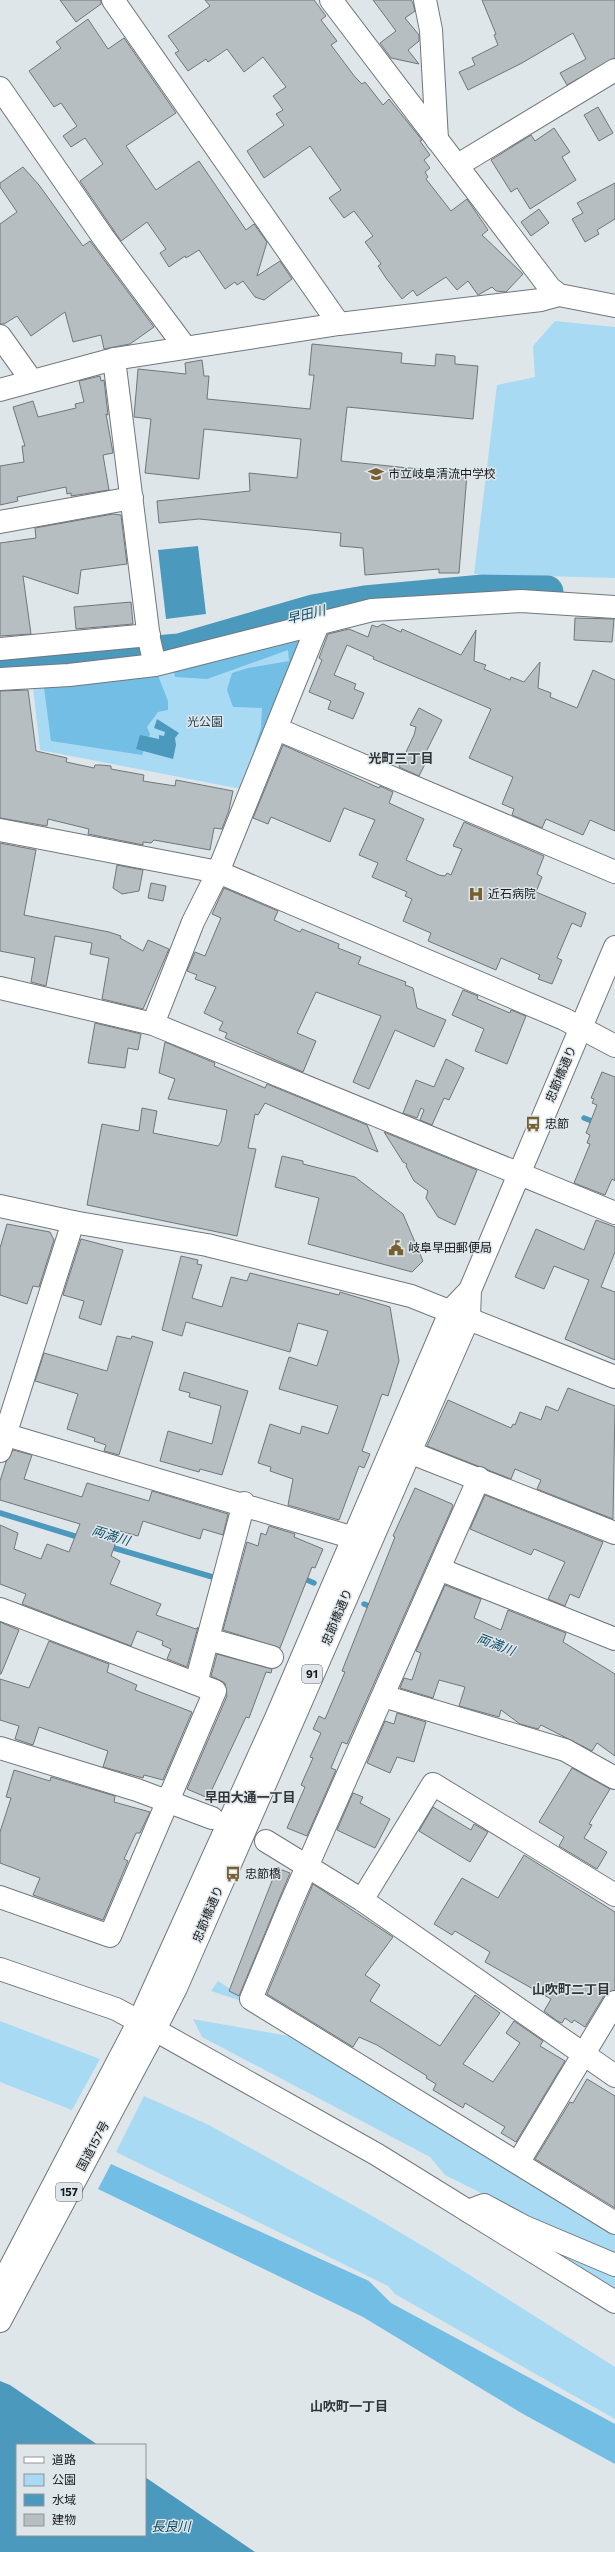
<svg xmlns="http://www.w3.org/2000/svg" width="615" height="2552" font-family="Commissioner,'Noto Sans JP',sans-serif">
<style>
.green{fill:#a8daf4}
.forest{fill:#72bee5}
.water{fill:#4c99be}
.lines{fill:none;stroke-linecap:round;stroke-linejoin:round}
.stream{stroke:#4c99be;stroke-width:5.5}
.river{stroke:#4c99be;stroke-width:33}
.building{fill:#b7bec1;stroke:#70767a}
.minor-casing{stroke:#71777b;stroke-width:24}
.tertiary-casing{stroke:#71777b;stroke-width:24}
.primary-casing{stroke:#71777b;stroke-width:24}
.trunk-casing{stroke:#71777b;stroke-width:24}
.minor{stroke:#fff;stroke-width:22}
.tertiary{stroke:#fff;stroke-width:22}
.primary{stroke:#fff;stroke-width:22}
.trunk{stroke:#fff;stroke-width:22}
.labels{text-anchor:middle;stroke-width:3;stroke-linejoin:round;paint-order:stroke}
.shield{fill:#dfe6ea;stroke:#535659;stroke-width:1}
.shield-label{font-size:11px;font-weight:bold;fill:#17191b}
.poi-label{font-size:12px;fill:#17191b;stroke:#dfe6ea;text-anchor:start}
.park-label{font-size:12px;fill:#1c3e4f;stroke:#dfe6ea}
.street-label{font-size:12px;fill:#17191b;stroke:#dfe6ea}
.water-label{font-size:13px;font-style:italic;fill:#094a65;stroke:#dfe6ea}
.neighbourhood-label{font-size:13px;font-weight:bold;fill:#303538;stroke:#dfe6ea}
</style>
<rect width="100%" height="100%" fill="#dfe6ea"/>
<path class="green" d="M555,321l60,6v251l-141,-4 23,-189 38,-8 -2,-31z
M301,635l-60,154 -201,-39 -7,-63z
M218,1981l39,25 -46,-15z
M193,2019l101,18 321,193v27l-68,-31 -102,-51 -15,-18 -228,-120z
M0,2021l100,38 -28,51 -72,-28z
M144,2096l65,29 160,89 69,41 177,112v52l-220,-125 -7,-8 -272,-134z
M533,2238l82,38v13z"/>
<path class="forest" d="M322,629l-76,147 15,-48 1,-20 -29,-1 -6,-17 5,-17 16,-5 41,-7 -1,-11 -81,29 -32,-2 -2,-11z
M157,673l11,28v9l-10,2 -11,15 3,7 -8,21 -91,-14 -8,-61z
M111,2164l258,117 22,22 224,121v40l-92,-50 -160,-97 -265,-128z"/>
<path class="water" d="M198,546l8,68 -40,5 -8,-69z
M157,719l22,14 -4,5 1,7 -3,14 -37,-10 4,-14 19,4v-4l5,1 1,-4 -11,-4z
M0,2381l10,4 88,60h-81v90h128v-58l110,75h-255z"/>
<g class="lines">
<path class="stream" d="M584,1118l13,5
M0,1513l81,25
M107,1546l109,32
M300,1577l14,6
M364,1604l10,4"/>
<path class="river" d="M0,665l179,-15 134,-39 52,-9 118,-11 64,1"/>
</g>
<path class="building" d="M60,0h41v4l-25,18z
M205,0h109l12,16 -5,4 16,21 -6,4 24,32 7,7 3,-2 18,23 6,-6 33,41 -2,1 10,14 -6,5 6,8 -5,4 3,5 -2,2 25,32 16,-12 21,31 -6,5 41,39 -17,18 -10,-1 -4,-4 -14,8 -10,-14 -11,9 -11,-13 -29,19 -4,-6 -11,9 -16,-21 -8,-12 3,-2 -16,-22 8,-6 -19,-25 -10,7 -15,-20 12,-8 -31,-44 -46,32 -17,-27 37,-26 -8,-11 7,-4 -10,-14 13,-9 -23,-30 -19,15 -17,-23 -19,13 -2,-3 -18,12 -13,-18 4,-2 -11,-15 42,-30z
M373,0h38l2,3 2,8 -10,7 14,17v6l-11,9 11,14 -28,-6 -11,-15 16,-12z
M482,0h133v58l-48,27 -7,-12 26,-14 -13,-26 -51,30 -54,27 -9,-18 16,-7 -3,-7 26,-13 -4,-10 2,-1z
M88,19l20,30 16,-11 52,75 -50,33 30,44 43,-29 47,69 8,-6 13,18 -10,34 23,-15 12,18 -28,21 -9,-3 -12,-16 -6,4 -2,-3 -10,7 -26,-39 -13,8 -1,-2 -16,11 -9,-14 6,-4 -19,-27 -26,19 -41,-60 23,-17 -18,-26 -14,9 -8,-11 14,-10 -16,-23 -7,4 -25,-36 32,-23 -5,-6z
M598,107l15,26 -14,8 -15,-26z
M554,128l16,24 -8,5 14,23 -46,29 -13,-21 -6,4 -20,-32 40,-25 4,6z
M23,167l16,18 44,61 7,-5 64,86 -24,17 -26,5 -3,-14 -28,7 -8,-30 -34,24 -14,-20 -13,8h-4v-100l17,-12 -17,-25v-4z
M615,183v36l-18,11 2,4 -14,8 -13,-23 11,-6 -6,-10z
M539,209l10,14 -18,13 -10,-14z
M312,344l90,9 -1,10 34,3 1,-12 19,2v8l23,2 -5,53 -126,-12 -6,54 126,13 -8,99h-20v-4l-74,6 -2,-27 -23,-2 1,-13 -142,-14 -40,4 -2,-22 93,-10 -1,-18 48,5 4,-39 -97,-10 -5,50 -54,-6 6,-54 -17,-2 4,-48 48,5 -1,-11 17,-3 2,16h5l-2,23 103,10 4,-34h-5z
M100,376l1,5 3,-1 4,35 -2,-1 7,39 -10,2 6,35 -38,6v-3l-4,1 -1,-7 -49,10 1,4 -18,4v-39l24,-4 -2,-16h3l-12,-39 20,-6 5,16 38,-9 -1,-4 9,-2 -5,-21z
M113,514l8,1 6,49 -46,6 -3,24 -55,-18 8,58 -31,2v-93l36,-5 -1,-10z
M131,602l2,22 -57,5 -2,-22z
M575,618l39,1 -2,23 -38,-2z
M383,624l18,8 1,-3 59,26 15,-25 -2,31 12,4 -2,4 26,11 1,-3 13,5 16,-20 -2,26 13,5 -1,4 27,11 16,-38 22,10v151l-25,-11 -7,15 -37,-16 -4,9 -30,-13 2,-6 -12,-5 11,-27 -44,-19 22,-49 -118,-50 1,-2 -27,-12 -13,30 22,9 -2,5 10,4 -11,26 -25,-10 3,-8 -22,-9 13,-32 -3,-2 9,-24 21,-5 19,8 4,-12 5,2z
M28,690l8,61 31,7 -1,4 28,6 1,-3h6l10,1v3l33,6 -1,6 32,5 1,-6 57,11 -4,19 -7,19 -8,-1 -4,22 -56,-10 -3,3 -8,-1v3l-55,-11 1,-5 -41,-10 -1,7 -47,-8v-127z
M419,708l23,12 -21,42 4,2 -6,12 -20,-9 15,-32 2,-8 -6,-2z
M283,745l96,43 1,-2 13,6 -4,11 35,16 -18,41 33,15 6,1 2,-3 4,2 11,-26 -9,-3 11,-24 80,34 -7,18 5,3 -6,15 50,21 -5,14 -9,-4 -15,35 5,2 -10,24 -14,-5 2,-4 -39,-17 -5,12 -68,-29 3,-8 -28,-12 9,-22 -7,-3 2,-4 -35,-15 6,-14 -19,-8 16,-35 -31,-12 -14,34 -59,-25 -3,7 -15,-6z
M0,843l36,7 -12,65 85,17 12,4 -1,2 23,13 5,-11 21,9 -26,60 -41,-10 7,-41 -19,-4 2,-11 -37,-7 -9,50 -15,-4 4,-24 -35,-7z
M117,865l26,5 -4,21 -17,3 -9,-6z
M151,883l15,3 -3,15 -15,-3z
M224,888l54,23 -4,9 26,12 2,-3 37,15 -1,4 23,9 -3,7 48,18 -1,3 8,3 4,20 29,12 -12,27 -39,-17 -26,59 -16,-7 28,-66 -65,-24 -19,41 19,8 -13,31 -78,-34 2,-5 -8,-3 4,-8 -19,-9 12,-26 -21,-8 2,-4 -10,-4 8,-19 10,4 16,-38 -9,-4z
M463,990l15,6 -1,3 33,14 1,-3 15,6 -19,48 -32,-13 9,-22 -32,-14z
M95,1023l46,11 -3,16 -10,-2 -3,20 -37,-5z
M165,1042l50,21 -1,3 51,22 2,-4 100,41 11,27 -113,-49 -7,12 -3,-1 -7,34 8,1 -19,87 -150,-31 15,-81 37,7 3,-23 15,3 -4,22 65,13 3,-4 6,-32 -59,-11 7,-20 -16,-6z
M446,1059l18,9 -15,32 -5,-2 -12,27 -12,-5 4,-10 -3,-2 -4,10 -14,-5 13,-33 18,7z
M602,1072l13,5v104l-3,-2 -7,16 -31,-12 16,-39 -3,-1 3,-8 -4,-2 11,-28 -5,-2 2,-4 -3,-1z
M384,1132l93,38 -22,55 -17,-8 -12,-19 2,-7 -14,-10 -8,-15 1,-2 -4,-2z
M282,1156l21,5v3l52,13 48,37 20,47 -11,11 -104,-28 11,-46 -44,-11z
M596,1220l19,7v25l-14,35 14,5v68l-50,-21 24,-59 -35,-14 -10,23 -29,-12 21,-48 48,21z
M7,1224l43,8 4,8 -15,47 -6,-1 -6,18 -27,-9v-47z
M81,1239l42,11 -22,75 -22,-7 5,-17 -21,-6z
M181,1256l17,4 -1,4 5,1 -10,33 30,9 9,-30 16,4 3,-8 89,22 1,-3 50,15 9,54 -11,35 -6,-2 -20,57 8,3 -6,14 -5,-2 -20,54 -51,-15 5,-26 -23,-8 1,-4 -13,-4 12,-39 30,10 2,-8 26,8 10,-28 -59,-17 10,-32 28,9 11,-35 -30,-8 -8,29 -104,-30 -4,14 -20,-6z
M117,1336l14,3 1,-3 21,6 -34,113 -15,-4 2,-6 -12,-4 1,-3 -28,-9 11,-35 -43,-13 9,-28 63,18z
M184,1372l64,19 -26,84 -22,-6 -1,3 -39,-11 8,-30 44,13 9,-38 -32,-9 1,-4 -11,-3z
M568,1388l47,18 -2,113 -76,-30 4,-9 -26,-11 -4,10 -84,-33 21,-46 63,28 2,-4 2,1 5,-13 21,8 5,-14 12,5z
M13,1450l19,5 -8,24 58,18 5,-14 62,18 3,-10 76,23 -5,21 -20,-6 -3,10 -57,-18 -5,15 -18,-5 -9,25 9,5 -10,23 51,20 -5,11 40,14 2,-2 -11,40 -20,-8 4,-10 -9,-4 1,-4 -26,-10 -6,15 -109,-42 4,-10 -26,-10v-59l18,8 -4,16 27,10 6,-15 22,8 11,-28 -80,-24v-19l6,-19z
M415,1488l37,16 1,2 -106,238 -5,-2 -11,26 5,2 -29,66 -20,-8 18,-41 -4,-2 12,-27 -3,-1 11,-24 -8,-4 6,-13 6,3 20,-47 -3,-1 53,-134 -2,-1z
M485,1495l118,47 -24,56 -9,-4 -5,12 -17,-7 17,-37 -31,-13 -3,6 -61,-26z
M269,1526l26,8 -1,3 29,12 -8,19 -3,-1 -32,81 -57,-18 24,-88 11,4 3,-13 5,2z
M445,1585l36,14 -7,19 27,12 7,-20 58,23 -3,9 52,32v82l-18,-13 -5,8 -51,-26 -3,4 -18,-5 -19,-14 -2,7 -40,-11 6,-19 -26,-7 -6,18 -33,-10 4,-10 8,2 9,-27 -5,-2z
M0,1622l19,8 -18,44h-1z
M49,1641l60,23 -2,8 30,13 -2,5 57,22 -29,68 -19,-5 -1,3 -40,-11 5,-16 -69,-24 -6,18 -18,-6 4,-13 -19,-6v-41l29,9z
M217,1654l55,15 -1,4 -5,-1 -17,46 -3,-1 -38,81 -21,-9 40,-93 -2,-13 -14,-7z
M397,1713l29,9 -12,40 -17,-5 -7,16 -23,-10 18,-42 9,3z
M572,1768l38,21 -21,35 3,1 -8,13 23,14 -10,17 -38,-23 5,-9 -25,-15z
M14,1770l36,11 1,-4 64,19 -1,6 36,10 -10,21h-4l-12,26 4,2 -25,59 -70,-25 7,-17 -40,-15v-31l11,-34 -5,-1z
M353,1793l10,4 -3,6 30,16 -15,29 -38,-18z
M433,1807l38,23 3,-6 14,8 -18,30 -51,-31z
M524,1855l91,57v78l-11,6 -19,31 -11,-7 -2,3 -7,-5 -3,5 -5,-2 -13,-10 7,-12 -66,-37 5,-10 -35,-21 -3,4 -18,-11 28,-46 36,20z
M277,1868l13,5 -51,123 -10,-5z
M313,1884l80,53 -28,38 15,10 -10,16 70,45 35,-51 25,18 -37,51 30,18 27,-39 -14,-10 8,-12 29,20 -3,5 25,15 -49,81 -15,-9 4,-6 -40,-24 -2,5 -30,-18 3,-6 -10,-6 1,-2 -50,-31 -18,-8 -6,10 -86,-53z
M587,2079l28,17v112l-80,-49 35,-57 3,1z"/>
<g class="lines">
<g class="minor-casing">
<path id="minor" d="M113,0l226,324
M425,0l6,30 6,110
M0,88l103,149 82,110
M458,165l157,-95
M0,336l32,45
M114,359l35,280 6,26
M0,390l114,-31 225,-35 202,-24 18,-5
M0,522l132,-24
M0,649l149,-14
M0,679l69,-4 86,-10 217,-55 149,-9 94,6
M277,729l338,143
M0,830l218,42 346,147 51,27
M0,988l153,36 462,189
M153,1024l40,-102 25,-50 101,-250
M0,1433l354,105
M0,1451l73,-229
M409,1452l206,81
M479,1478l-189,427 -39,94 364,224
M439,1569l176,70
M0,1609l215,82 -105,245 -110,-39
M208,1639l64,18
M196,1683l48,-180
M383,1696l182,54 50,28
M0,1748l137,42 75,28
M266,1841l96,59 253,176
M362,1900l71,-116 182,111
M518,2163l97,-161
M468,2211l16,-6 41,22 90,38"/>
</g>
<g class="tertiary-casing">
<path id="tertiary" d="M331,0l219,288 9,7 56,11
M0,1206l73,16 134,23 204,51 204,81
M155,2030l221,124 239,148"/>
</g>
<g class="primary-casing">
<path id="primary" d="M139,2021l137,-303 175,-408 19,-20 145,-343
M146,2047l30,-59 293,-671 1,-27"/>
</g>
<g class="trunk-casing">
<path id="trunk" d="M0,1969l116,40 39,21 -155,291
M0,2287l139,-266"/>
</g>
<use href="#minor" class="minor"/>
<use href="#tertiary" class="tertiary"/>
<use href="#primary" class="primary"/>
<use href="#trunk" class="trunk"/>
</g>
<defs>
<g id="school-bare" transform="scale(1.2)"><path d="M0-5L7-2L0 1L-7-2ZM-4 1L0 2.5L4 1V4Q0 6-4 4Z" fill="#775f30" stroke="#dfe6ea" stroke-width="2.5" paint-order="stroke"/></g>
<g id="hospital-bare" transform="scale(1.2)"><path d="M-5-5h3v3.5h4V-5h3V5h-3V1.5h-4V5h-3Z" fill="#775f30" stroke="#dfe6ea" stroke-width="2.5" paint-order="stroke"/></g>
<g id="bus-bare" transform="scale(1.2)"><path d="M-5-6H5V4H4V6H2V4H-2V6H-4V4H-5ZM-3.5-4V0h7V-4ZM-3.5 1.2v1.5H-2V1.2ZM2 1.2v1.5H3.5V1.2Z" fill="#775f30" stroke="#dfe6ea" stroke-width="2.5" paint-order="stroke"/></g>
<g id="civic-bare" transform="scale(1.2)"><path d="M-.6-6.5H3V-4.5H.6V-3L4-1V1h2V6H-6V1h2V-1L-.6-3ZM-1.2 2.5V6h2.4V2.5Z" fill="#775f30" stroke="#dfe6ea" stroke-width="2.5" paint-order="stroke"/></g>
</defs>
<g fill-rule="evenodd">
<use href="#school-bare" x="376" y="474"/>
<use href="#hospital-bare" x="476" y="894"/>
<use href="#bus-bare" x="533" y="1124"/>
<use href="#civic-bare" x="396" y="1248"/>
<use href="#bus-bare" x="233" y="1874"/>
</g>
<g class="labels">
<g class="shield">
<rect x="302" y="1665" width="20" height="18" rx="3"/>
<rect x="56" y="2183" width="26" height="18" rx="3"/>
</g>
<g class="shield-label">
<text x="312" y="1678">91</text>
<text x="69" y="2196">157</text>
</g>
<g class="poi-label">
<text x="388" y="478">市立岐阜清流中学校</text>
<text x="488" y="898">近石病院</text>
<text x="545" y="1128">忠節</text>
<text x="408" y="1252">岐阜早田郵便局</text>
<text x="245" y="1878">忠節橋</text>
</g>
<g class="park-label">
<text x="205" y="726">光公園</text>
</g>
<g class="street-label">
<text transform="translate(561 1074) rotate(-67)" y="4">忠節橋通り</text>
<text transform="translate(337 1617) rotate(-67)" y="4">忠節橋通り</text>
<text transform="translate(208 1914) rotate(-67)" y="4">忠節橋通り</text>
<text transform="translate(93 2146) rotate(-62)" y="4">国道157号</text>
</g>
<g class="water-label">
<text transform="translate(306 614) rotate(-14)" y="5">早田川</text>
<text transform="translate(111 1535) rotate(17)" y="5">両満川</text>
<text transform="translate(496 1644) rotate(21)" y="5">両満川</text>
<text x="171" y="2531">長良川</text>
</g>
<g class="neighbourhood-label">
<text x="401" y="763">光町三丁目</text>
<text x="250" y="1802">早田大通一丁目</text>
<text x="571" y="1994">山吹町二丁目</text>
<text x="349" y="2411">山吹町一丁目</text>
</g>
</g>
<rect x="16" y="2444" width="130" height="92" fill="#dfe6ea" stroke="#8f9497"/>
<rect x="24" y="2457" width="20" height="6" fill="#ffffff" stroke="#8f9497"/>
<text x="52" y="2464" font-size="12" fill="#17191b">道路</text>
<rect x="24" y="2474" width="20" height="12" fill="#a8daf4" stroke="#8f9497"/>
<text x="52" y="2484" font-size="12" fill="#17191b">公園</text>
<rect x="24" y="2494" width="20" height="12" fill="#4c99be" stroke="#8f9497"/>
<text x="52" y="2504" font-size="12" fill="#17191b">水域</text>
<rect x="24" y="2514" width="20" height="12" fill="#b7bec1" stroke="#8f9497"/>
<text x="52" y="2524" font-size="12" fill="#17191b">建物</text>
</svg>
